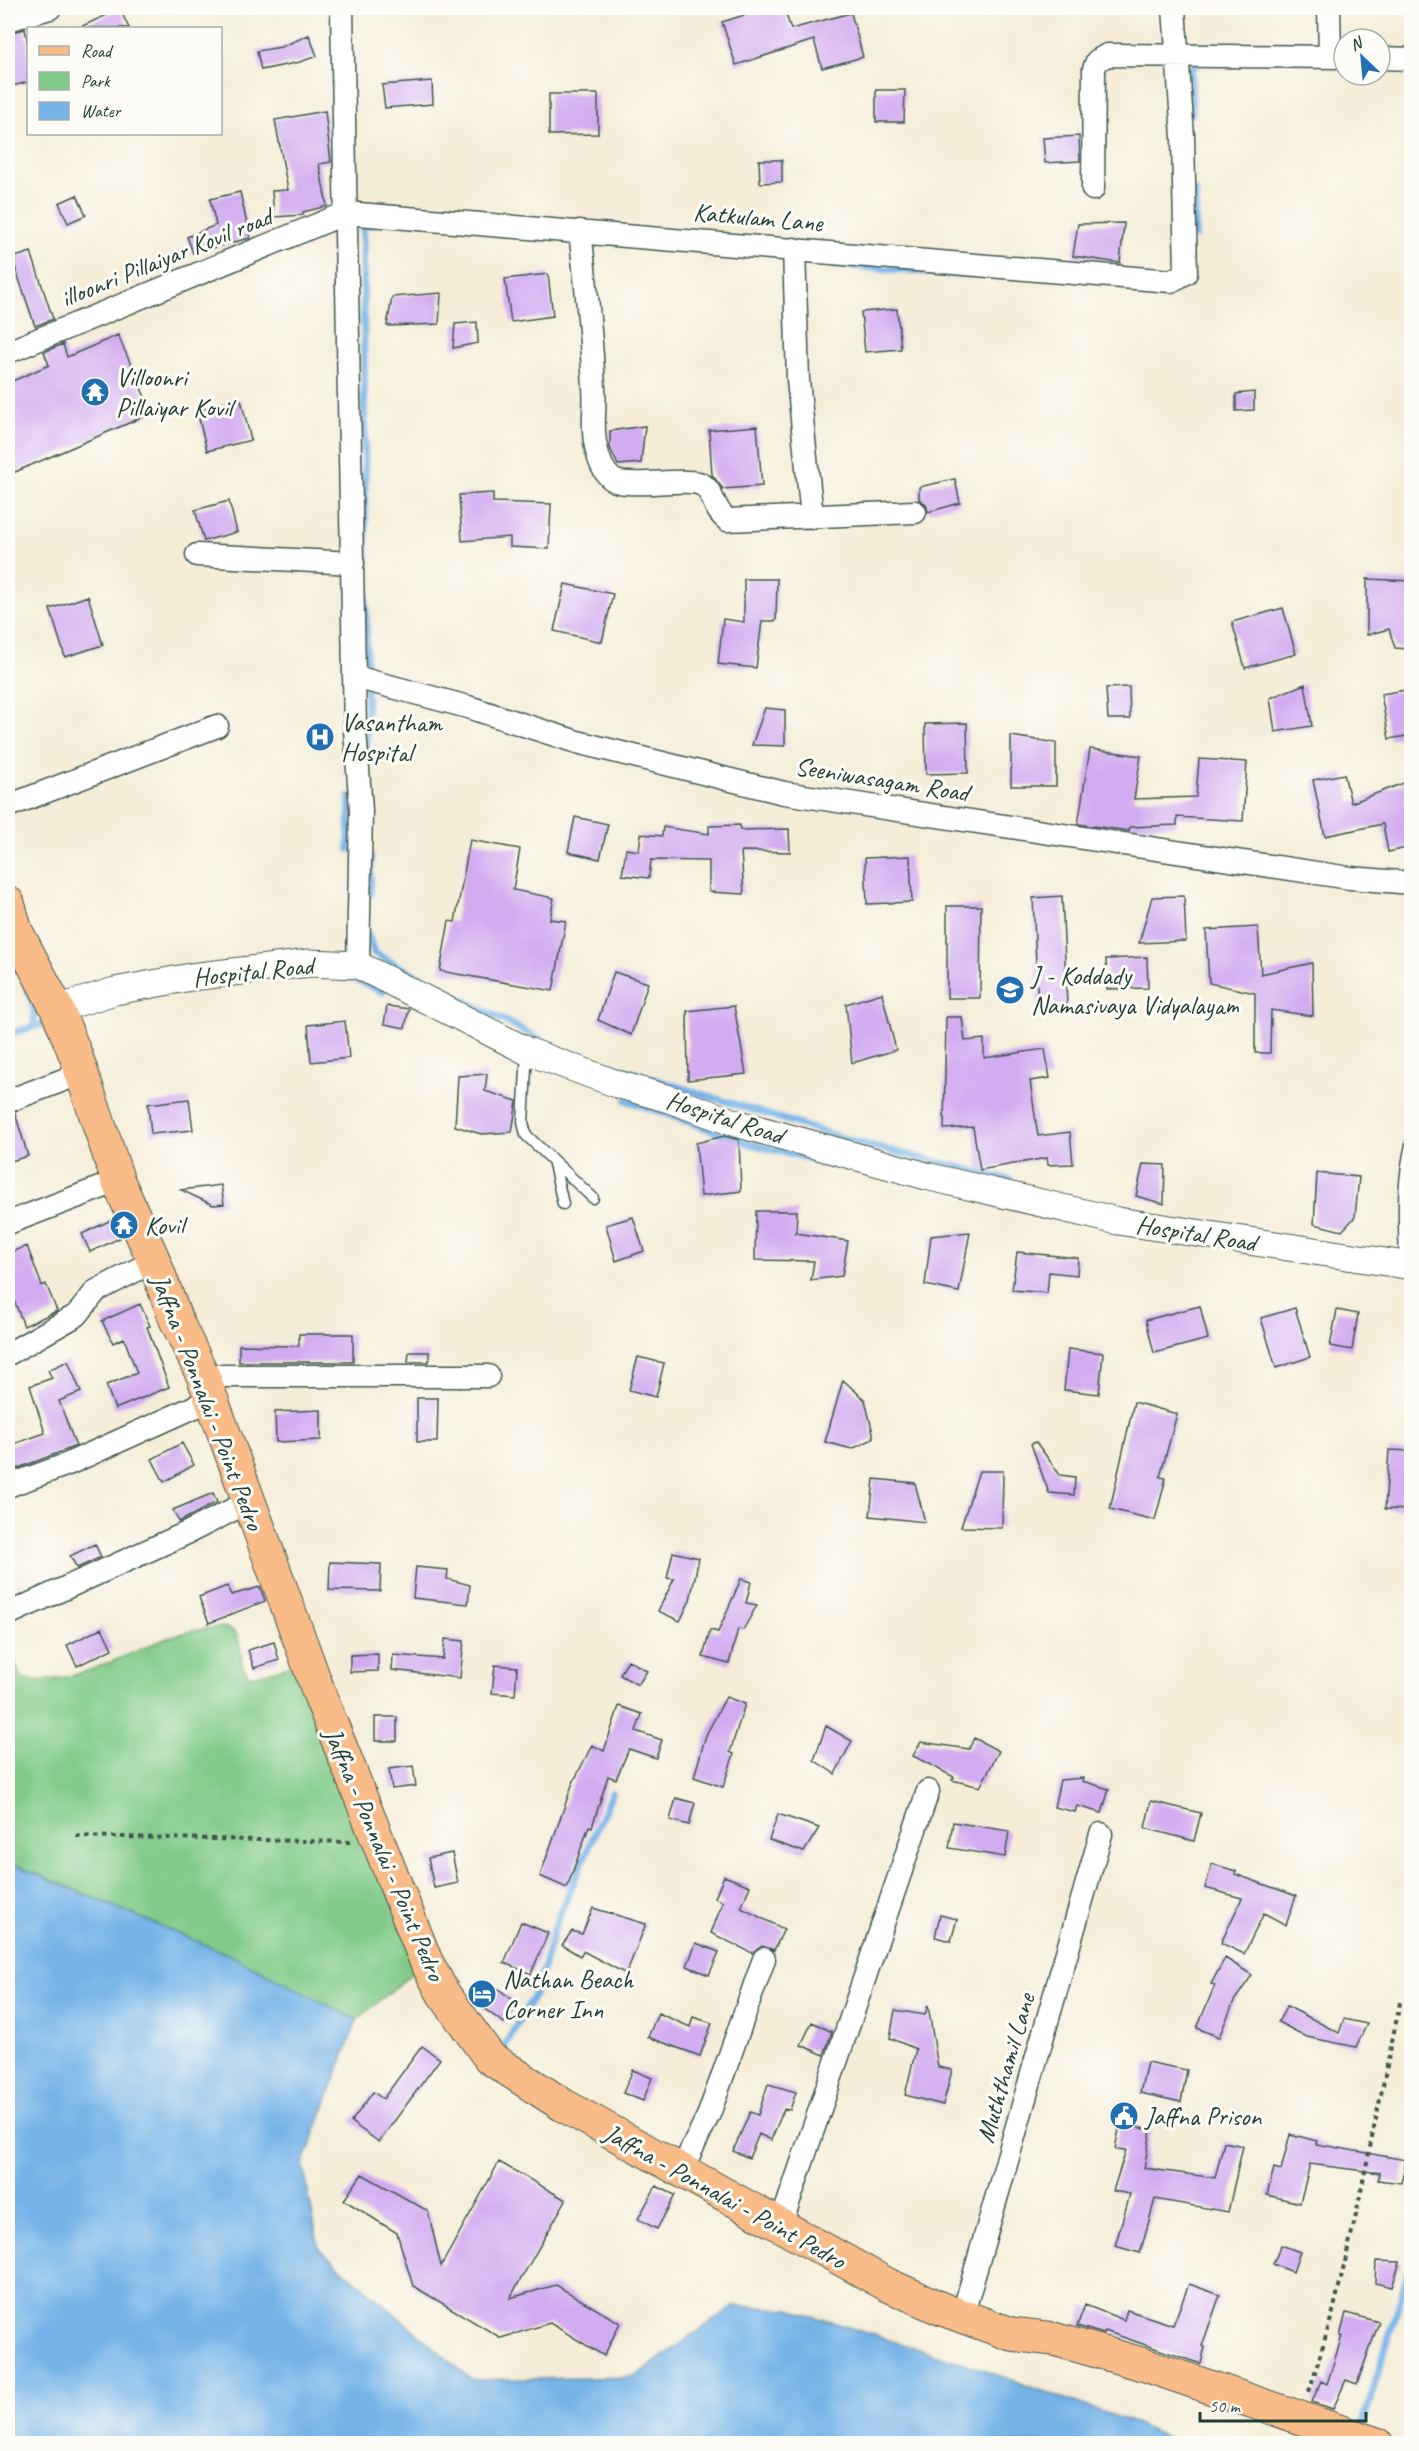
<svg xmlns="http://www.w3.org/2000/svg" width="1419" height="2451" font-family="Caveat,sans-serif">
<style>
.green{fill:#81cb89;stroke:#50845e;stroke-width:1.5}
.water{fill:#75b3e8;stroke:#4a788e;stroke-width:1.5}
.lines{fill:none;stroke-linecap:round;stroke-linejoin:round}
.stream{stroke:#75b3e8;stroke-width:7}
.building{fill:#d2acf1}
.service-casing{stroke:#3f574d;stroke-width:13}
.minor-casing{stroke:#3f574d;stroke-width:25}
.tertiary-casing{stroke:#3f574d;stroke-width:29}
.primary-casing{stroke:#3f574d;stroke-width:35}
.path{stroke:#3f574d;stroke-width:4;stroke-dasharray:4.5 4.5;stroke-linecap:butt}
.service{stroke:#fff;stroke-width:10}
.minor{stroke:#fff;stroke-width:22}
.tertiary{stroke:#fff;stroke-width:27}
.primary{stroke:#f9bc89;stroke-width:33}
.labels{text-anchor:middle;stroke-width:6;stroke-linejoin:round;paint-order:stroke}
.street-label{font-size:26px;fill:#1f3d34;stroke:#fdfcf7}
.poi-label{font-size:26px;fill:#1f3d34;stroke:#fdfcf7;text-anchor:start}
</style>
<rect width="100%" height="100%" fill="#fdfcf7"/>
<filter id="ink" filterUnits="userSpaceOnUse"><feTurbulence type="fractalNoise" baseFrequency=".0167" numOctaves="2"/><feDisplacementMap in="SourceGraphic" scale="12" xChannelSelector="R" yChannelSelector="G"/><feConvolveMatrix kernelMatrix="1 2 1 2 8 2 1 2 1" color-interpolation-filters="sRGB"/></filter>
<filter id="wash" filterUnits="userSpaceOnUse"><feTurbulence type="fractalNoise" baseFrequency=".008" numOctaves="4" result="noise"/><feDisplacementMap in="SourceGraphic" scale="24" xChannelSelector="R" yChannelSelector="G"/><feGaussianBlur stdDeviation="1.35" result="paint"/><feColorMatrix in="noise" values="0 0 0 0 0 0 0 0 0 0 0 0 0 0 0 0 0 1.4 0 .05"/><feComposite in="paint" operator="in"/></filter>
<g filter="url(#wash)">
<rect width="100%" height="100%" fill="#f5edd8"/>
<path class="green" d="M217,1627c35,-1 15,34 32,48h8l50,-14 119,300 -69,59 -123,-63 -226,-95v-219l13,35c44,13 112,-29 155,-43 13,-4 27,-6 41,-8z"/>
<path class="water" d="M8,1862l226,95 123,63 -54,145 16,84 153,131 162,-3 100,-71 56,3 176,55 168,59 46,20h-1172z"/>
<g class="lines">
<path class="stream" d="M1192,113l-1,-47 6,-1
M1195,191v45
M835,265l133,10
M367,747l-4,-520 11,-3
M349,849l1,-52
M370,894l1,-37
M368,934l6,19 183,95
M344,974l39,18
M24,979l9,24 2,23
M8,1034l43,-12
M567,1052l289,90 154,38
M626,1100l124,44 83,20
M500,2054l37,-64 18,-64 57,-133
M1361,2430l51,-170"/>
</g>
<g id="blocks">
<path class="building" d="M767,8h17l7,21 60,-16 12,44 -41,11 -8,-28 -78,25 -14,-43z
M120,9l9,19h-51z
M25,29l3,15v38l-20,5v-54z
M309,35l8,21 -17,6 -39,8 -4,-19 24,-4z
M432,81l1,23 -48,4 -3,-23z
M876,90h29l-1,32h-28z
M549,94h49v40l-49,1z
M325,111l6,51 -12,2 8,42 -24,6v3l-29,2 -2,-26 16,-1 -13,-70z
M1079,136l1,25 -35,2 -2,-25z
M759,160h23v22l-22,1z
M240,192l10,46 -57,15 -6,-16 29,-12 -6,-26z
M77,195l9,20 -18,8 -9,-20z
M1124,223l-4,40 -47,-7 5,-32z
M31,252l22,67 -18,7 -23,-68z
M548,274l5,42 -42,6 -6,-43z
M441,293l-2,31 -52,2 5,-29z
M897,309l4,40 -36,3 -4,-40z
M477,322l1,21 -25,5 2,-24z
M118,335l34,78 -144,62v-92l41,-18 -5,-13 19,-8 4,13z
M1254,392v18l-18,1v-17z
M241,400l10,40 -44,11 -10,-40z
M645,426l-4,37 -23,2 -8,-17v-17z
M757,426l5,60 -39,3 -11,-14 -3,-45z
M955,479l5,24 -32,9 -2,-8 -7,-5v-12z
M493,493v9l58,2 -2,45 -39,-2v-10l-48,4 -3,-46z
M229,501l8,31 -33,9 -9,-31z
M744,579h33l-1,42h-14l-6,47 -38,-4 5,-45 21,3z
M1367,579l45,2 -3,68 -14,-1 -6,-19 -22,6z
M565,584l48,10 -11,48 -48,-11z
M88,596l15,49 -38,12 -15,-48z
M1283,608l13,46 -51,14 -13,-46z
M1305,684l7,42 -37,6 -5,-34z
M1129,687l1,32h-22l-2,-31z
M1412,689v46l-23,4 -8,-45z
M765,708l20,2v36l-33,-1z
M967,723l1,50 -42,1 -1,-50z
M1011,736l45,7v43h-45z
M1090,749l51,7 -7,43 62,-2 3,-38 48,3 -4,59 -66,-4v8l-47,2 -1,4 -51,-7z
M1344,774l7,29 58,-22 3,66 -24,5 -5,-28 -58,12 -12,-56z
M575,817l33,7 -8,35 -32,-7z
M740,825v5l49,-1 1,23 -49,-1 3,43 -35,-2v-31l-58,-1 -2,18 -27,-3 4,-26 13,2 2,-17 21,2 1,-9 46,7v-8z
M470,840l50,9 -7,41 41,8 -4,21 16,2 -13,70 -113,-20 9,-50 6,1z
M910,856l2,46 -45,2 -2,-46z
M1062,896l5,109 -29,2 -5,-109z
M1184,896l2,45 -47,2 13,-46z
M947,906h34l-1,92h-33z
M1258,927l3,47 51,-11 1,53 -42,-6 -1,43h-15v-60l-46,-10 -3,-53z
M1147,957l1,31 -41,1 -1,-30z
M614,972l34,11 -17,52 -33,-15z
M882,993l14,57 -44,13 -6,-59z
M387,1006l22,3 -4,19 -21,-4z
M734,1006l12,68 -58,6 -1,-69z
M946,1017h16l3,24 19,-2v19l61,-9 5,29 -20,3 8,55 32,-4 3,32 -25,1 -1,-7 -67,12 -7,-43 -29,2z
M345,1021l4,37 -38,4 -3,-37z
M487,1074l-2,17 32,10 -5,31 -31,2 -26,-8 3,-50z
M189,1099l4,31 -42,4 -3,-30z
M15,1113l13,43 -20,6v-48z
M724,1136l15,4 2,51 -40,5 -5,-53z
M1143,1164l22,1 -1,39 -28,-8z
M1317,1173l42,4 -4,40 -13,14 -28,-7z
M221,1185l3,19 -11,1 -32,-15z
M756,1211h41l-1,22 52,8 -6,35 -31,4 3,-19 -59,-1z
M633,1217l11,34 -28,10 -10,-36z
M111,1220l9,18 -30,14 -8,-18z
M970,1232l-11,60 -34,-7 6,-49z
M27,1246l15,40 4,-2 11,27 -33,15 -16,-41v-32z
M1017,1252l61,6 -1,17 -28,-3 -2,21 -35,-3z
M140,1304l10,22 -3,1 22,60 -54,22 -9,-24 31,-12 -13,-35 -11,5 -11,-22z
M1200,1306l8,33 -54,14 -8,-33z
M1295,1308l15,49 -34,11 -15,-50z
M1337,1310l21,4 -6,36 -22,-4z
M299,1334h54v28h-114v-17l60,1z
M1068,1349l35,4 -4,41 -35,-4z
M409,1352h20v10h-21z
M638,1357l26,6 -8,34 -27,-7z
M68,1361l13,31 -22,9 17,45 -68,26v-26l37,-13 -15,-47 22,-8 -4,-8z
M843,1380l22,20 8,33v6l-21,10 -27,-7z
M417,1398h21l-1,44h-20z
M1134,1402l43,12 -17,63 6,1 -11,42 -45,-11z
M321,1410v30l-45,2 -1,-30z
M1036,1442l24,33 15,2 -1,18 -25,-2 -18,-49z
M182,1443l12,22 -30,17 -12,-23z
M1389,1450l23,1v59l-27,-1z
M979,1471h24l-1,57 -41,-1z
M874,1479l41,4 10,39 -55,-6z
M213,1493l4,9 -38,20 -6,-12z
M95,1544l6,13 -24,11 -7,-12z
M673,1552l26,6 -9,42 -10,21 -22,-10 16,-32 -7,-1z
M330,1562l51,2 -1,27 -51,-1z
M416,1567l32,3 -1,9 23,6 -2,19 -55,-6z
M741,1579l10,3 -5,21 11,2 -14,25 -5,-1 -9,35 -26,-7 7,-27 8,2z
M227,1586l4,9 29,-8 5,14 -56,22 -10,-26z
M102,1628l10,21 -35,17 -10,-21z
M445,1639l19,2 -4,37 -68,-8 1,-15 50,4z
M274,1642l5,18 -25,8 -6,-18z
M378,1654v17l-28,1v-17z
M628,1660l19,11 -9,14 -18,-10z
M495,1665l22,2 -2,28 -23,-2z
M726,1697l19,7 -15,48 4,2 -11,33 -29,-10 12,-42z
M619,1706l23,8 -6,17 26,9 -6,18 -27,-9 -13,30 -8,-3 -16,51 -3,-1 -22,62 -27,-12 32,-91 20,-40 12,6z
M375,1717h22v24h-22z
M826,1726l26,15 -17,33 -21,-14z
M974,1738l25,13 -19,36 -28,-7 2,-3 -41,-21 8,-14 48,7z
M413,1766l3,20 -24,3 -3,-20z
M1083,1778l-1,3 27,8 -7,24 -25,-7 -2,6 -21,-5 6,-27z
M676,1798l19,5 -6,22 -19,-5z
M1151,1801l50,12 -7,28 -49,-13z
M778,1814l41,14 -15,24 -35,-12z
M953,1822l56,9 -4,26 -56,-9z
M452,1853l6,30 -24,5 -6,-30z
M1212,1864l24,7 -1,3 61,22 -10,29 -22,-12 -20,41 -23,-11 21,-45 -37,-10z
M724,1876l26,10 -9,22 43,21 -10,21 -12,-4 -10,7 -41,-20 12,-31 -8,-4z
M593,1908l53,16 -20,50 -43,-23 -3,5 -18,-11 10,-14 10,3z
M940,1915l17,4 -6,22 -16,-4z
M521,1922l27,11 -17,41 -27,-11z
M696,1943l23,9 -10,23 -22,-9z
M1225,1958l27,17 -18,26 -15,36 -22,-9 18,-43 -4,-1z
M497,1988l21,16 -14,19 -21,-15z
M928,2005l10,62 14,3 -9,35 -38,-10 11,-46 -26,-11 5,-28 30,5z
M1287,2006l52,27 5,-14 23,5 -11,23 -49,-10 -29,-15z
M658,2013l32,14 3,-10 19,6 -12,33 -52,-19z
M812,2022l20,10 -8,23 -23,-10z
M422,2046l18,13 -61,83 -28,-20 22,-30 10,7z
M1147,2062l40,8 -6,32 -41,-9z
M633,2070l19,8 -9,23 -20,-8z
M768,2084l28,8 -6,18 -6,-1 -13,31 -12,-6 -10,24 -16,-7 17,-39 8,3z
M1120,2124l31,6 -7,38 71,10 9,-36 19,4 -15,66 -73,-13 -15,54 -25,-7 15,-52 -17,-3 13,-41 -11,-1z
M1290,2134l27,7 -1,3 90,16 -5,23 -23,-3 2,-7 -70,-9 -10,39 -33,-8 7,-27 7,2z
M499,2162l67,38 -56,98 46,-13 64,38 -16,33 -54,-33 -49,15 -88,-52 -16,-53 -53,-33 18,-26 66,37 13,55z
M656,2186l19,9 -18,34 -19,-10z
M1281,2245l19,7 -7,20 -20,-8z
M1376,2261l24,1 -8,25 -17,-4z
M1189,2284l31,11 -18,51 3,1 -4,17 -96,-33 -1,3 -27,-8 8,-21 39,15 3,-10 46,15z
M1346,2313l33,9 -22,62 -11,-4 -13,29 -21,-7 9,-21 6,3 15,-48h-2z"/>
</g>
</g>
<g filter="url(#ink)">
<use href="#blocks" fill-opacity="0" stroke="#3f574d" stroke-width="1.5"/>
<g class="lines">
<g class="service-casing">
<path id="service" d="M527,1052l-4,70 3,13 67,63
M554,1164l9,40
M1405,1265c-1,-41 -4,-84 7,-124"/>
</g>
<g class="minor-casing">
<path id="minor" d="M342,8l13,722 6,80 -3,155
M1329,8l1,49
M8,20l42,-12
M1380,58l32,1
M1093,189l1,-120 3,-8 10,-6 237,2
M580,231c6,52 11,104 14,156 2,20 -3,40 2,60 2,10 7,25 16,32 14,10 66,-1 86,4 16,4 13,25 29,37l188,-8
M794,249l4,131 14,137
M8,352l338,-139 825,68 15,-8 -3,-136 -9,-129
M197,555l156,8
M355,677l113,30 109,35 207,51 566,85 62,5
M8,806l209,-80
M8,1101l74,-28
M8,1223l110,-42
M8,1354l69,-39 19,-24 58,-30
M203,1376h285
M8,1486l60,-22 144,-65
M8,1614l181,-82 59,-30
M682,2169l27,-55 55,-155
M780,2227l148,-436
M962,2317l139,-483"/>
</g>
<g class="tertiary-casing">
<path id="tertiary" d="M57,1009l58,-18 76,-14 118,-14 49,2 169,86 90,33 52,15 63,23 198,55 188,44 294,45"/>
</g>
<g class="primary-casing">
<path id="primary" d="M8,903l8,28 41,78 19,47 42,125 36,80 22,59 27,56 118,322 105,263 17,32 47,65 73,47 325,180 54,24 69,25 43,5 88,25 235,80"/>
</g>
<path class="path" d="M76,1836l275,6
M1309,2392l24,-80 23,-97 45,-217"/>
<use href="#service" class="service"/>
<use href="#minor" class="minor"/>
<use href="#tertiary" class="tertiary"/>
<use href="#primary" class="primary"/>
</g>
</g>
<defs>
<g id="temple-disc" transform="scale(1.5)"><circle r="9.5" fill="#1f6fb2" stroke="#fdfcf7"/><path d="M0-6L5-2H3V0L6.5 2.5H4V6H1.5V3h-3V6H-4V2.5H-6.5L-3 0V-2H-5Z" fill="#fff"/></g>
<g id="hospital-disc" transform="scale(1.5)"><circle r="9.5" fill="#1f6fb2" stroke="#fdfcf7"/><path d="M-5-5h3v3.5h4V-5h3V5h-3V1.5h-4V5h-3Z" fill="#fff"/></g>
<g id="school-disc" transform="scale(1.5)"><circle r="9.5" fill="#1f6fb2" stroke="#fdfcf7"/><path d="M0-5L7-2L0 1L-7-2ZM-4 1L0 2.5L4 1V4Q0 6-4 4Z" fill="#fff"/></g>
<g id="hotel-disc" transform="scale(1.5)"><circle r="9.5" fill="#1f6fb2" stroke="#fdfcf7"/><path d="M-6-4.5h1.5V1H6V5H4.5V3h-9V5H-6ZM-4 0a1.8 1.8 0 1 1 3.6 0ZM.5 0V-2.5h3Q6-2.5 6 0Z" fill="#fff"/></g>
<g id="civic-disc" transform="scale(1.5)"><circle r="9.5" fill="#1f6fb2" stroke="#fdfcf7"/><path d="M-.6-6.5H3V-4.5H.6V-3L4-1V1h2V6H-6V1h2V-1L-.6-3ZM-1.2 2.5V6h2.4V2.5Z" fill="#fff"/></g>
</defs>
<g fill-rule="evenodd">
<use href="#temple-disc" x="95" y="392"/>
<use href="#hospital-disc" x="320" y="737"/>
<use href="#school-disc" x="1010" y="990"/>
<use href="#temple-disc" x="124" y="1225"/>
<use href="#hotel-disc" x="482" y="1994"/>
<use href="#civic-disc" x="1124" y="2116"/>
</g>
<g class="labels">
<g class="street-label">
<text transform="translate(758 217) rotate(5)" y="9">Katkulam Lane</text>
<text transform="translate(166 257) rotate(-22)" y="9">illoonri Pillaiyar Kovil road</text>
<text transform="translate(882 779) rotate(9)" y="9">Seeniwasagam Road</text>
<text transform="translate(253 971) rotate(-6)" y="9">Hospital Road</text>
<text transform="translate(725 1117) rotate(18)" y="9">Hospital Road</text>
<text transform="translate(1196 1233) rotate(9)" y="9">Hospital Road</text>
<text transform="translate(208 1402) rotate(69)" y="9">Jaffna - Ponnalai - Point Pedro</text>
<text transform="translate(385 1854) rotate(67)" y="9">Jaffna - Ponnalai - Point Pedro</text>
<text transform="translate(1005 2068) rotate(-74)" y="9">Muththamil Lane</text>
<text transform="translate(725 2196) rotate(29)" y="9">Jaffna - Ponnalai - Point Pedro</text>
</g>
<g class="poi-label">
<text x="116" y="386">Villoonri<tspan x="116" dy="30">Pillaiyar Kovil</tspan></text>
<text x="341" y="731">Vasantham<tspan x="341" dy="30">Hospital</tspan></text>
<text x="1031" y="984">J - Koddady<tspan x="1031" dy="30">Namasivaya Vidyalayam</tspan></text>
<text x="145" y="1234">Kovil</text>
<text x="503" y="1988">Nathan Beach<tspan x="503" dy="30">Corner Inn</tspan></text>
<text x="1145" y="2125">Jaffna Prison</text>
</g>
</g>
<rect width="1419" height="2451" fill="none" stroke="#fdfcf7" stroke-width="30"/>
<rect x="27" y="27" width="195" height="108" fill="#fdfcf7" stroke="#a4b0a9" stroke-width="1.5"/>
<rect x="39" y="46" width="30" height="9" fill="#f9bc89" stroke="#a4b0a9" stroke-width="1.5"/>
<text x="81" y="57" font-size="18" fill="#1f3d34">Road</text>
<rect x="39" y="72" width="30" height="18" fill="#81cb89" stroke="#a4b0a9" stroke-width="1.5"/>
<text x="81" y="87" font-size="18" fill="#1f3d34">Park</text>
<rect x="39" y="102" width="30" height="18" fill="#75b3e8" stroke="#a4b0a9" stroke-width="1.5"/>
<text x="81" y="117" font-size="18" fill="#1f3d34">Water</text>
<g transform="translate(1362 57) rotate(334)"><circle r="28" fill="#fdfcf7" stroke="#a4b0a9" stroke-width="1.5"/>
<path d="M0-4.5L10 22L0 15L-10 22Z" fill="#1f6fb2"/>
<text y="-9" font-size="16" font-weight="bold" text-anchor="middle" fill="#1f3d34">N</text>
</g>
<path d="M1200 2412v9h166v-9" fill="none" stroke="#1f3d34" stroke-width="3"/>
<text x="1209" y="2412" font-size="18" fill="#1f3d34" stroke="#fdfcf7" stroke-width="4.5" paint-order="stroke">50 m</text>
</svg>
